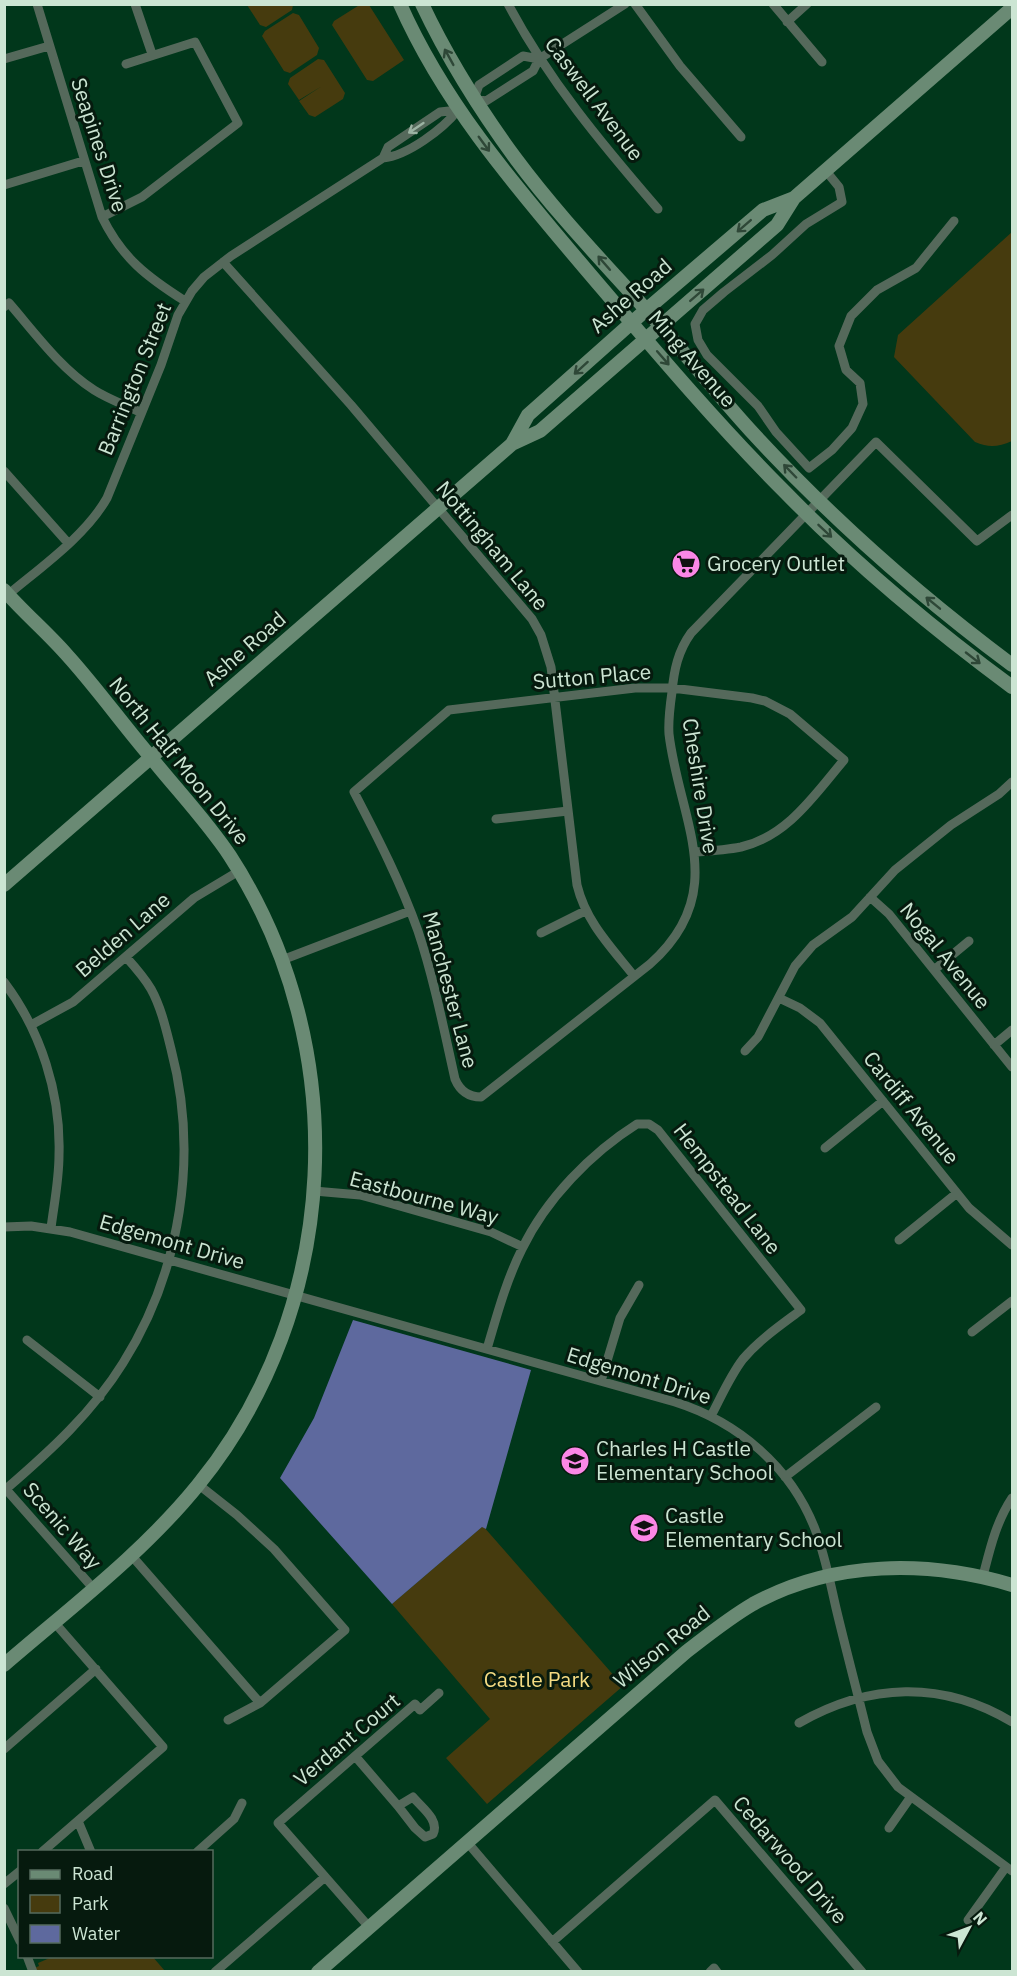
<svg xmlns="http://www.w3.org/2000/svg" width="1017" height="1976" font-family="'IBM Plex Sans',sans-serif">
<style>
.green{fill:#463b0e}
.water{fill:#5e699e}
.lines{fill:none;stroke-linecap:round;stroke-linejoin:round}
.street{stroke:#55695b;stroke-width:9}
.secondary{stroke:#6a8a74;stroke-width:14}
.oneway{stroke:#2e4737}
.oneway2{stroke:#9cb3a3}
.labels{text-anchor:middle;stroke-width:6;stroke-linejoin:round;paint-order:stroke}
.street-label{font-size:21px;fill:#cce5d3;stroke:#061a0e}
.poi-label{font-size:21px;fill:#cce5d3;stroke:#061a0e;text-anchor:start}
.park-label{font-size:21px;fill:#f4db82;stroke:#061a0e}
</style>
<rect width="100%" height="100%" fill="#01371b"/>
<path class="green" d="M361,4l8,1 35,55 -31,21 -6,-1 -35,-55 2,-4z
M247,5h46l-1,5 -26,17 -6,-2z
M293,13l6,2 20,33 -2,7 -27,18 -6,-2 -22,-35 3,-5z
M318,59l6,1 21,33 -2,6 -28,18 -6,-2 -10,-14 23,-15 -23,14 -11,-16 2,-6z
M1012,232v209c-14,6 -23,7 -37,1l-81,-85 4,-22z
M483,1526l140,160 -136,118 -41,-46 44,-39 -98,-115z
M152,1956l13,15 -131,1 -2,-3 7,-3 -1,-3 14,-6z"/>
<path class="water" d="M353,1320l178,50 -45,159 -4,-2 -90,77 -112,-126 34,-60z"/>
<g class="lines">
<path class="street" d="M37,4l65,213c20,41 45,60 83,84
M135,4l17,50
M508,4c41,77 94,140 150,205
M635,4l45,62 61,71
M773,4l49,58
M787,22l20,-18
M4,59l45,-13
M539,59l-16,-3 -44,29 -5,14 12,2 47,-30 6,-12 86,-55
M383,158l5,-11 52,-35 18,-2
M826,171l13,16 3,15 -36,22 -34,31 -48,37 -21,18 -8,14 3,16 9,15 51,51 18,26 33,36 23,-18 20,-22 11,-24 -3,-21 -14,-13 -7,-24 12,-30 26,-26 39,-22 38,-47
M4,185l79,-24
M102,217l40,-20 96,-74 -43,-81 -69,22
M223,262l128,143 181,214 9,16 10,32 26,218c9,37 34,62 57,91
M4,307l5,-4c26,30 51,65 85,87 14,9 31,15 46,22
M4,471l64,72
M4,598c34,-29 81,-61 103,-100l54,-133 17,-50 14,-24 12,-14 27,-21 152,-98c24,-2 60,-29 75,-48
M496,819l72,-8
M695,852c15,-1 31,-2 46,-5 47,-11 74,-53 103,-87l-54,-46 -25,-13 -13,-3 -80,-10h-37l-186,22 -95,82c24,46 47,91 64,139 16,48 26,99 37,148 5,12 13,18 26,18l169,-133c82,-73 29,-144 19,-230 -1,-14 1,-28 3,-42 2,-22 6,-41 19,-59l185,-191 101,99 35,-26
M870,897l19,17 123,153
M541,933l44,-22
M282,960l128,-49
M934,970l35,-29
M4,982c37,49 57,112 55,173 0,25 -5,49 -8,73
M779,998l21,10 20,15 149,185 43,37
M31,1025l42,-23 121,-104 45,-27
M994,1045l18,-15
M745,1051l13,-14 37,-71 18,-21 39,-28 43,-47 56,-45 48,-31 13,-12
M825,1148l58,-47
M314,1191l46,4 15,4 116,33 32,15
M4,1227l27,-1 39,6 605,170c63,20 116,65 140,127 10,26 15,53 21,79 10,42 21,83 31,124l11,29 20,26 114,84
M899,1240l58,-47
M972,1332l40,-31
M27,1340l73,57
M487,1349c10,-34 19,-68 35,-100 24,-50 69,-96 115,-125h12l9,6 143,180c-20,15 -42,30 -58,49 -13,17 -22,38 -32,57
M601,1381l19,-63 19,-33
M785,1477l91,-70
M199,1485l38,30 37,34 71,81 -85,73 -32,17
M4,1487l89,101
M6,1489c44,-38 86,-76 117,-126 58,-92 76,-208 48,-314 -5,-20 -10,-42 -20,-60 -7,-12 -16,-22 -25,-32
M131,1555l129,148
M983,1576c7,-27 13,-54 29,-78
M799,1723c70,-40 143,-43 213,-1
M4,1749l92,-80
M355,1756l43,50 15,-9c8,10 27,23 20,37l-8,3 -10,-9 -17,-22
M78,1821l13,31
M889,1828l21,-30
M467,1842l111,130
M42,1852l121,-105 -109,-125
M197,1852l37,-33 8,-16
M4,1884l16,-13
M4,1908l16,33
M968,1920l38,-53
M369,1927l-91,-104 137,-119 5,6 19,-17
M552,1942l163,-142 147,172
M27,1956l6,16
M215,1972l110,-95
M710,1972l4,-4 3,4"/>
<path class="secondary" d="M400,4c45,102 118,185 189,269 63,74 126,149 195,218 70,72 148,137 228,196
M422,4c26,55 58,106 94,155 43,58 94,110 142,164 31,35 60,72 92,107 79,86 168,165 262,235
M794,198l-31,12 -117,100 -118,105 -16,29 28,-13 237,-206 17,-27 218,-190
M4,590c20,23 43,42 63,65 29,32 54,67 82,100 27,34 57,65 81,101 124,191 112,452 -32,629 -55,68 -128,123 -194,180
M4,885l508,-441
M318,1972l368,-320c22,-17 43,-34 67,-48 80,-44 175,-44 259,-19"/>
</g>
<defs><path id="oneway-shaft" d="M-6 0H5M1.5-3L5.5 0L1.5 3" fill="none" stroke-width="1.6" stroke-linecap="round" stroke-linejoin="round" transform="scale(1.5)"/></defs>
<g class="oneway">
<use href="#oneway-shaft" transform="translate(449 57) rotate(-119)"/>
<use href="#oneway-shaft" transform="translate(484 144) rotate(54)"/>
<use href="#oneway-shaft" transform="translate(744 226) rotate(139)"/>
<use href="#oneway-shaft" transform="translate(604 263) rotate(-131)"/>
<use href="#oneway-shaft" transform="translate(697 295) rotate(-41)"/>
<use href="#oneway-shaft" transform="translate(663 358) rotate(49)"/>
<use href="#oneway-shaft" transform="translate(581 368) rotate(138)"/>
<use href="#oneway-shaft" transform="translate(790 471) rotate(-134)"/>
<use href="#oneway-shaft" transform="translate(825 531) rotate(43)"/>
<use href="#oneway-shaft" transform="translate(933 603) rotate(-141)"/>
<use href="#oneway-shaft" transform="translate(973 658) rotate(38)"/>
</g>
<use class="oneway2" href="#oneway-shaft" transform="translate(416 128) rotate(146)"/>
<defs>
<g id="supermarket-disc" transform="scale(1.5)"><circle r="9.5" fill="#fb87e6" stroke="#061a0e"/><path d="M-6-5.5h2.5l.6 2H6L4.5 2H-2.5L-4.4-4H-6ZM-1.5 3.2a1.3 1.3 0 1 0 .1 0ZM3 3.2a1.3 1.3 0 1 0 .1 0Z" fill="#111"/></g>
<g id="school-disc" transform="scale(1.5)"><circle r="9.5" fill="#fb87e6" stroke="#061a0e"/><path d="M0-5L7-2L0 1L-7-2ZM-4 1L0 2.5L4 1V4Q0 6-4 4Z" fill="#111"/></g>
</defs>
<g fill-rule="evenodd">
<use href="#supermarket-disc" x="686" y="564"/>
<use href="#school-disc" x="575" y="1461"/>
<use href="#school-disc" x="644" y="1528"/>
</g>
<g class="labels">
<g class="street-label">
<text transform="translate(594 99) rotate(53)" y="7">Caswell Avenue</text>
<text transform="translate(99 145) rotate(72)" y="7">Seapines Drive</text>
<text transform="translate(631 296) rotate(-41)" y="7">Ashe Road</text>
<text transform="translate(692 359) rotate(49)" y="7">Ming Avenue</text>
<text transform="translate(135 379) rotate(-68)" y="7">Barrington Street</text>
<text transform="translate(492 546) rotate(50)" y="7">Nottingham Lane</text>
<text transform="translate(245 649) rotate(-41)" y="7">Ashe Road</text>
<text transform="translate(592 677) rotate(-5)" y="7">Sutton Place</text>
<text transform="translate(179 761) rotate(51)" y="7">North Half Moon Drive</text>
<text transform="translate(700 786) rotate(81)" y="7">Cheshire Drive</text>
<text transform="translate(123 935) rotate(-41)" y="7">Belden Lane</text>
<text transform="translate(945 956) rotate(51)" y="7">Nogal Avenue</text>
<text transform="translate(450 990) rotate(75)" y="7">Manchester Lane</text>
<text transform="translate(911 1108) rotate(51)" y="7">Cardiff Avenue</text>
<text transform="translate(727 1189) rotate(52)" y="7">Hempstead Lane</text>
<text transform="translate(424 1198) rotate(15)" y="7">Eastbourne Way</text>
<text transform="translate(172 1242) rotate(16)" y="7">Edgemont Drive</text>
<text transform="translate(639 1376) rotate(17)" y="7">Edgemont Drive</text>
<text transform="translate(62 1526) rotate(49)" y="7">Scenic Way</text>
<text transform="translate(662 1647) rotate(-39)" y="7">Wilson Road</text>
<text transform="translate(347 1740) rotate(-40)" y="7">Verdant Court</text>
<text transform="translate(790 1860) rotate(49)" y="7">Cedarwood Drive</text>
</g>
<g class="poi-label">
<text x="707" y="571">Grocery Outlet</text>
<text x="596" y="1456">Charles H Castle<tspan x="596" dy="24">Elementary School</tspan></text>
<text x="665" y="1523">Castle<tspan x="665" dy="24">Elementary School</tspan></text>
</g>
<g class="park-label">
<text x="537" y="1687">Castle Park</text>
</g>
</g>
<rect width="1017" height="1976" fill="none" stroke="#cce5d3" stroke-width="12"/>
<rect x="18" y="1850" width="195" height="108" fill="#061a0e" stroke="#556b5d" stroke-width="1.5"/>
<rect x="30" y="1870" width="30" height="9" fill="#6a8a74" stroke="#556b5d" stroke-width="1.5"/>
<text x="72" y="1880" font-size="18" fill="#cce5d3">Road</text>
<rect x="30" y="1895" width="30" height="18" fill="#463b0e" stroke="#556b5d" stroke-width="1.5"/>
<text x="72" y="1910" font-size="18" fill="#cce5d3">Park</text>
<rect x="30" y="1925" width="30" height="18" fill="#5e699e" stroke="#556b5d" stroke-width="1.5"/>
<text x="72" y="1940" font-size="18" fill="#cce5d3">Water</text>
<g transform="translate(969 1928) rotate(49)" stroke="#061a0e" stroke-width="4.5" paint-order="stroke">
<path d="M0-4.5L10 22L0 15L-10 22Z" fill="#cce5d3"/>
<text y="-9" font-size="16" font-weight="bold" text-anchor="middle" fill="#cce5d3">N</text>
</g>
</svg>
